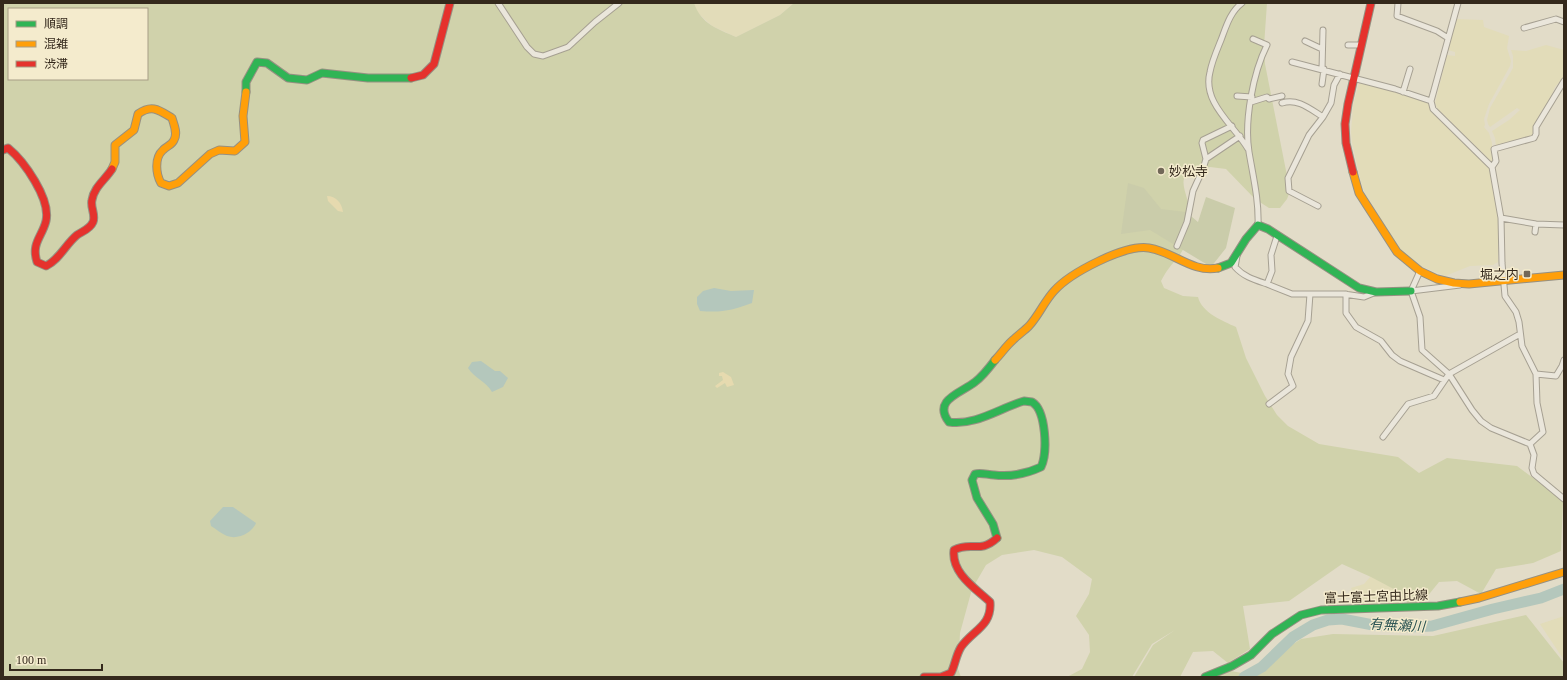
<svg xmlns="http://www.w3.org/2000/svg" width="1567" height="680" font-family="'Times New Roman','Noto Sans JP',serif">
<style>
.farmland{fill:#e2dcb9}
.green{fill:#d0d2ab;fill-rule:evenodd}
.sand{fill:#e6daaf}
.cemetery{fill:#caccaa}
.water{fill:#b4c7bc}
.lines{fill:none;stroke-linecap:round;stroke-linejoin:round}
.river{stroke:#b4c7bc;stroke-width:11}
.street-casing{stroke:#a6a092;stroke-width:7}
.fast-casing{stroke:#969082;stroke-width:9}
.slow-casing{stroke:#969082;stroke-width:9}
.jam-casing{stroke:#969082;stroke-width:9}
.street{stroke:#eae6db;stroke-width:5}
.fast{stroke:#30b455;stroke-width:7}
.slow{stroke:#ff9f0a;stroke-width:7}
.jam{stroke:#e5322d;stroke-width:7}
.poi-dot{fill:#716858;stroke:#f4ebcd;stroke-width:1.5}
.labels{text-anchor:middle;stroke-width:3;stroke-linejoin:round;paint-order:stroke}
.poi-label{font-size:13px;fill:#34291c;stroke:#f4ebcd;text-anchor:start}
.street-label{font-size:13px;fill:#34291c;stroke:#f4ebcd}
.water-label{font-size:14px;font-style:italic;fill:#2b5453;stroke:#f4ebcd}
</style>
<rect width="100%" height="100%" fill="#e2dcc8"/>
<path class="farmland" d="M694,3h100l-14,12 -44,22 -24,-11 -15,-14z
M1456,19l27,1 1,7 25,9 -2,12 4,13 -1,5 -21,38 -5,15 1,6 -1,2 5,6 3,10v19l-55,-54 -2,-5 12,-48 8,1v-4l-7,-2z
M1546,45l18,5v27l-9,10 -7,18 -14,21 -1,9 -8,4 -29,7 -1,-8 -3,-7 17,-11 11,-10 -3,-2 -27,19 -2,-3 -1,-4 3,-12 23,-40v-12l-2,-6 15,1z
M1359,82l26,6 45,16 2,8 58,57 8,50v43l-5,3 -23,1 -25,10 -24,-10 -12,-8 -11,-11 -33,-54 -4,-11 -9,-40 -1,-10 2,-26z
M1371,576l34,19 -3,8 -44,1 -7,-16 13,-4z
M1564,616v44l-24,-36z"/>
<path class="green" d="M3,3h691c7,21 24,26 42,34l44,-22 14,-12h473l-3,43 1,18 25,127 -3,8 -7,9h-11l-14,-9 -29,-30 -16,-2 -18,3c-2,2 -6,6 -8,9 -3,8 8,28 7,39 -1,14 -4,27 -12,38 -7,8 -13,15 -18,25l3,7 19,8 15,1c4,16 25,24 38,30l10,31 19,38 12,19 11,11 31,18 79,13 21,16 28,-15 70,8 46,34 -2,51 -28,12 -37,6 -15,25 -24,-13 -18,1 -17,21h-15l-2,-8 -34,-18 -29,-13 -53,37 -46,5 7,43 -22,14 -15,-12 -20,1 -13,25h-46l19,-32 22,-15 -23,14 -20,33h-65l15,-8 8,-17 -1,-17 -13,-19 13,-22 3,-15 -30,-22 -28,-7 -32,5 -16,10 -14,24 -12,44 -2,36 3,8h-958zM9,9h138v70h-138z
M1526,615l38,48v14h-348l15,-6 16,3 54,-35 32,-5 100,2z"/>
<path class="sand" d="M327,196c9,0 15,7 16,16l-5,-1 -10,-10z
M723,372l8,5 3,8 -7,2 -2,-4 -8,5 -2,-2 8,-6 -1,-4h-3v-3z"/>
<path class="cemetery" d="M1128,183l16,5 17,21 25,3 12,10 8,-25 29,11 -9,40 -15,19 -61,-37 -29,4z"/>
<path class="water" d="M714,288l17,3 23,-1 -2,13c-20,7 -29,10 -52,8l-3,-7v-7l6,-6z
M481,361l14,10h5l8,7 -5,9 -11,5c-6,-11 -17,-13 -24,-24l4,-6z
M223,507h10l23,16c-4,10 -18,17 -29,13 -5,-2 -11,-7 -16,-10l-1,-5z"/>
<g class="lines">
<path class="river" d="M1244,677l18,-10 31,-30 20,-12 15,-5 14,-1 31,6 37,2 22,-1 61,-17 48,-11 23,-9"/>
<g class="street-casing">
<path id="street" d="M498,3l29,44 7,7 9,2 25,-9 27,-25 24,-19
M1242,3c-12,9 -16,24 -21,37 -4,10 -9,21 -11,32 -8,31 24,53 38,77
M1398,3l-1,13 40,15 11,7
M1458,3l-27,98 2,8 59,58 9,51 1,45 3,33 11,16 3,10 3,24 14,28 1,29 6,29 -13,12
M1524,28l32,-9 8,3
M1253,39l14,6c-14,28 -23,76 -18,107 4,24 10,48 9,73
M1305,41l17,8
M1348,45h14
M1292,62l103,27 36,12
M1322,69l1,-39
M1322,84l2,-15
M1403,92l7,-23
M1237,96l15,1
M1251,102l16,-5 2,2 13,-3
M1282,103c16,-5 28,6 41,14
M1206,159l34,-23
M1492,167l4,-6 -2,-12 40,-11 2,-4v-7l28,-46
M1318,206l-29,-15 -1,-13 21,-43 14,-18 8,-14 3,-18 6,-11
M1501,218l35,6 28,1
M1535,232l1,-8
M1277,236l-6,19 1,16 -5,13 25,10h52l20,3 12,-5
M1177,246l10,-24 6,-31 10,-22 3,-10 -4,-16 1,-3 29,-14
M1237,256l-2,11c9,10 20,13 32,17
M1420,271l-9,20 9,26 2,33 27,24 23,36 9,11 10,7 39,16 4,11 -2,13 2,6 30,25
M1411,291l49,-6
M1346,294v19l10,14 25,14 11,14 8,6 44,19
M1536,374l20,2 6,-10 2,-6
M1269,404l24,-18 -5,-12 3,-17 17,-36 2,-27
M1383,437l25,-33 26,-8 15,-22 71,-40"/>
</g>
<g class="fast-casing">
<path id="fast" d="M246,92v-10l11,-20 10,1 21,15 19,2 15,-7 46,5h43
M1218,268l13,-5 15,-24 12,-14 10,4 91,59 17,4 35,-1
M995,360c-6,8 -12,16 -20,22 -14,11 -43,18 -26,40 26,4 51,-14 75,-21l8,1c14,8 16,51 9,65 -15,7 -30,10 -47,8 -6,0 -13,-3 -19,-1l-3,6 5,18 16,26 4,14
M1205,677l27,-11 19,-11 21,-21 29,-19 20,-5 117,-4 22,-4"/>
</g>
<g class="slow-casing">
<path id="slow" d="M112,169l3,-7v-17l19,-15 4,-16c14,-10 21,-4 34,4 2,7 6,15 2,22 -2,5 -7,6 -11,10 -9,8 -7,24 -2,33l8,3 9,-3 32,-29 9,-4 16,1 10,-9 -2,-26 3,-24
M1353,172l6,21 38,59 23,19 17,8 17,4 15,1 95,-9
M995,360c6,-6 11,-14 18,-20 5,-5 11,-9 16,-14 10,-11 15,-24 25,-35 16,-18 71,-47 95,-43 25,4 43,25 69,20
M1460,602l19,-4 85,-26"/>
</g>
<g class="jam-casing">
<path id="jam" d="M411,78l12,-3 11,-11 16,-61
M3,150l5,-2c16,13 43,51 38,73 -4,16 -15,22 -9,41l9,4c14,-7 19,-21 31,-31 6,-4 13,-6 16,-13 3,-7 -3,-15 -1,-22 2,-13 13,-20 20,-31
M1353,172l-7,-29 -1,-19 3,-20 23,-101
M924,677h17l10,-4c4,-8 5,-18 10,-26 12,-17 31,-21 29,-45 -15,-14 -39,-29 -36,-52 17,-9 26,4 43,-12"/>
</g>
<use href="#street" class="street"/>
<use href="#fast" class="fast"/>
<use href="#slow" class="slow"/>
<use href="#jam" class="jam"/>
</g>
<g class="poi-dot">
<circle cx="1161" cy="171" r="4"/>
<rect x="1523" y="270" width="8" height="8" rx="2"/>
</g>
<g class="labels">
<g class="poi-label">
<text x="1169" y="176">妙松寺</text>
<text x="1519" y="279" text-anchor="end">堀之内</text>
</g>
<g class="street-label">
<text transform="translate(1376 596) rotate(-2)" y="5">富士富士宮由比線</text>
</g>
<g class="water-label">
<text transform="translate(1397 625) rotate(3)" y="5">有無瀬川</text>
</g>
</g>
<rect width="1567" height="680" fill="none" stroke="#34291c" stroke-width="8"/>
<rect x="8" y="8" width="140" height="72" fill="#f4ebcd" stroke="#a79d86"/>
<rect x="16" y="21" width="20" height="6" fill="#30b455" stroke="#a79d86"/>
<text x="44" y="28" font-size="12" fill="#34291c">順調</text>
<rect x="16" y="41" width="20" height="6" fill="#ff9f0a" stroke="#a79d86"/>
<text x="44" y="48" font-size="12" fill="#34291c">混雑</text>
<rect x="16" y="61" width="20" height="6" fill="#e5322d" stroke="#a79d86"/>
<text x="44" y="68" font-size="12" fill="#34291c">渋滞</text>
<path d="M10 664v6h92v-6" fill="none" stroke="#34291c" stroke-width="2"/>
<text x="16" y="664" font-size="12" fill="#34291c" stroke="#f4ebcd" stroke-width="3" paint-order="stroke">100 m</text>
</svg>
